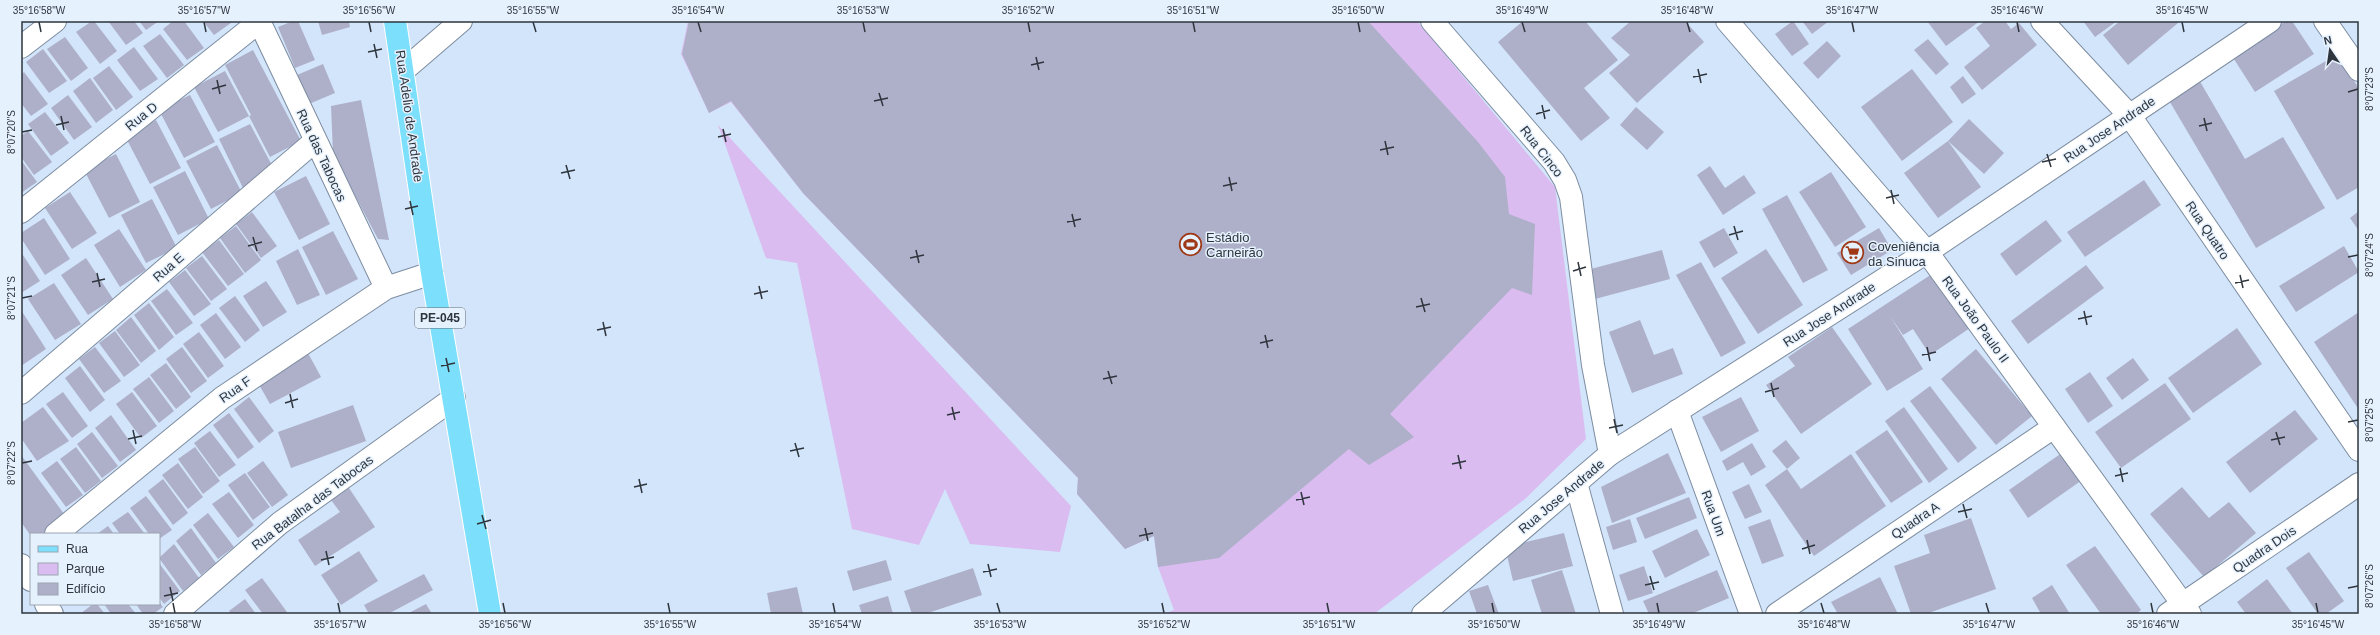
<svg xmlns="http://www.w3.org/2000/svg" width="2380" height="635" viewBox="0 0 2380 635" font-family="Helvetica,sans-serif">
	<rect width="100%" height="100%" fill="#d3e5fa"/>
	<!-- green -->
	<g fill="#dabcf0">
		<polygon points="688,21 1417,21 1555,187 1586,439 1525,499 1374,614 1164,614 1174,610 1158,567 1154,536 1125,549 1077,494 1078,478 803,193 731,102 709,113 681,54"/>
		<polygon points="718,125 1071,506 1060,552 970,544 945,489 919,545 852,529 797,263 766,258"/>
	</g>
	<!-- building -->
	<g fill="#aeb0c9">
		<polygon points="92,21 94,21 117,51 100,64 76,32"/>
		<polygon points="108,21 134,21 143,33 126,45"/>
		<polygon points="139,21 159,21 146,30"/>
		<polygon points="173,21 184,21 204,48 187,60 163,29"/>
		<polygon points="203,21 230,21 231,23 214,35"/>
		<polygon points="293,21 298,21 315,60 295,68 278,27"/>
		<polygon points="318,21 349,21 350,27 322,35"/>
		<polygon points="689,21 1368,21 1478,142 1505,177 1509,214 1535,224 1532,295 1512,288 1390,414 1414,437 1369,465 1349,449 1219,558 1158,567 1154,536 1125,549 1077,494 1078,478 803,193 731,101 709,113 682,54"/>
		<polygon points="1523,21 1585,21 1618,60 1584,88 1610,118 1581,141 1498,42"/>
		<polygon points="1631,21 1685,21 1704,42 1637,103 1609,73 1630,55 1611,38"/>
		<polygon points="1793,21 1809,44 1792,56 1775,34"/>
		<polygon points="1802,21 1829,21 1812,34"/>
		<polygon points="1927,21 1980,21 1946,46"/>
		<polygon points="1985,21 2005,21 2011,29 2019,23 2037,45 1982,90 1964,67 1990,46 1976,28"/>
		<polygon points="2083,21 2117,21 2095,37"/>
		<polygon points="2120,21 2177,21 2178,23 2128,65 2103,35"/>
		<polygon points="2286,21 2292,21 2314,54 2255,92 2232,56"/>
		<polygon points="160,34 184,65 167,78 143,46"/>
		<polygon points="65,37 88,68 71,81 47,49"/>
		<polygon points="1928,39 1949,64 1936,75 1914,50"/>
		<polygon points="1827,41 1841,56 1818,79 1803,63"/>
		<polygon points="134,47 158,79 140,91 117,60"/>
		<polygon points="43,49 67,81 49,93 26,62"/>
		<polygon points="253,50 301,141 270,157 249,116 251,115 225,65"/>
		<polygon points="2338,54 2359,89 2359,187 2337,200 2274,91"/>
		<polygon points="323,64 335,93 309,104 297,75"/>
		<polygon points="109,66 133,97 116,110 93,78"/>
		<polygon points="1912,69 1953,122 1902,161 1861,107"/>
		<polygon points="225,71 249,116 218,132 194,87"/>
		<polygon points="24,72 48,104 31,116 21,103 21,75"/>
		<polygon points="1963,76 1976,94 1962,104 1950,87"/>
		<polygon points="90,78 113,110 96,123 73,91"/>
		<polygon points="2198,78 2245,159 2283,137 2325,208 2256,248 2167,97"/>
		<polygon points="68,95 92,127 74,140 51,108"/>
		<polygon points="190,95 215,142 184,158 159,110"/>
		<polygon points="361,100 389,240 378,239 333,154 331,106"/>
		<polygon points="1636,107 1664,132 1647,150 1620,125"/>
		<polygon points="45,112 69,143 51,156 28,124"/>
		<polygon points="1969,119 2004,153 1984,174 1948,141"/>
		<polygon points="156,120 181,168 150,184 125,136"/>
		<polygon points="250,124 275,171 243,188 219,139"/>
		<polygon points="28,131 52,162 34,175 21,157 21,136"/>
		<polygon points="1948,141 1981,187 1938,218 1904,173"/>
		<polygon points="217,145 242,193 211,209 186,161"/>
		<polygon points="116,154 140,202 109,218 84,170"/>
		<polygon points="21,160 37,182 21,193"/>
		<polygon points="1710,166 1725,188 1744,175 1756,193 1723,215 1697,175"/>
		<polygon points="185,171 209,219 178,235 153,187"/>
		<polygon points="1831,172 1866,227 1835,247 1799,192"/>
		<polygon points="306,176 330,224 299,240 274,192"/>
		<polygon points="2144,180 2161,205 2085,257 2067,232"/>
		<polygon points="70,192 97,233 72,249 45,208"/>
		<polygon points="1787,195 1828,270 1803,283 1762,209"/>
		<polygon points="152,199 177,248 146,263 121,215"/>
		<polygon points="2359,211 2359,231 2350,218"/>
		<polygon points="252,212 277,246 261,258 236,224"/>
		<polygon points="44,218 70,259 45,275 21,238 21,233"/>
		<polygon points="2046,220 2062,241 2016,276 2000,254"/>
		<polygon points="236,226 261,260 245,273 220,238"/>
		<polygon points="1724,228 1738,253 1714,268 1699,242"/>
		<polygon points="1879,228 1892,250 1851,275 1837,253"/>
		<polygon points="119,229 146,270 120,287 94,245"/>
		<polygon points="333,231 358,279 326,295 302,247"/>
		<polygon points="219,240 244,274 228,286 202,252"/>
		<polygon points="2344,246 2359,272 2296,312 2279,286"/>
		<polygon points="298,249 320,295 297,305 276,261"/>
		<polygon points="1766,249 1803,305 1758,334 1721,278"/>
		<polygon points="1662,250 1670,279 1595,299 1587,270"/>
		<polygon points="21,252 40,281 21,293"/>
		<polygon points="202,256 227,289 211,301 186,268"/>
		<polygon points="86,258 113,299 88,315 61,275"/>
		<polygon points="1701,262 1746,343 1721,357 1676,275"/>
		<polygon points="2086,265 2104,288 2028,344 2011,321"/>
		<polygon points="185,270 211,304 194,316 169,282"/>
		<polygon points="1935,272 1973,326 1930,355 1913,329 1903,335 1890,316 1923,369 1887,391 1848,329"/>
		<polygon points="266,281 287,312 263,327 243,296"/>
		<polygon points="54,283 81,324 55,340 28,299"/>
		<polygon points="167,289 193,323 176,335 151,301"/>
		<polygon points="235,296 260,330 245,342 219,308"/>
		<polygon points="149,303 174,337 159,350 134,315"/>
		<polygon points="21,310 46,349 21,366"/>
		<polygon points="2359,312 2359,410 2314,342"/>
		<polygon points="216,313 241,347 225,359 200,325"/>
		<polygon points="131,317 156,351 141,363 116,330"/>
		<polygon points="1640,320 1654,355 1673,348 1683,374 1632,393 1609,332"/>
		<polygon points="1832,327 1872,384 1801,434 1766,385 1795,366 1788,357"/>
		<polygon points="2237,328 2262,364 2193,413 2168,378"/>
		<polygon points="115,331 140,365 124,377 99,343"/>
		<polygon points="199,332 224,366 208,378 183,344"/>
		<polygon points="95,347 121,381 104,393 79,359"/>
		<polygon points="182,347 207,381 191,393 166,359"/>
		<polygon points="1976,349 2032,416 1996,445 1941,379"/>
		<polygon points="308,353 321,377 270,404 257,381"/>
		<polygon points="2133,358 2149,380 2122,400 2106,378"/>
		<polygon points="166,363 191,397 176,409 150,375"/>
		<polygon points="80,366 105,400 90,412 65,378"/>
		<polygon points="2090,372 2113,406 2088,423 2065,389"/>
		<polygon points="149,377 174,411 159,423 133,389"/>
		<polygon points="2165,383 2191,419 2121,468 2095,432"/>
		<polygon points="1930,386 1977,448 1958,463 1910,401"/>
		<polygon points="63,392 88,426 72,438 46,404"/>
		<polygon points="132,392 157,426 141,438 116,404"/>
		<polygon points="249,397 274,431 259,443 234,409"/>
		<polygon points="1741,397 1759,431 1721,452 1702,417"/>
		<polygon points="353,405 366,441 291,468 278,432"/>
		<polygon points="43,407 69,441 37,461 21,438 21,423"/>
		<polygon points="1904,407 1948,469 1929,483 1885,421"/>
		<polygon points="2295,410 2318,439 2250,493 2226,462"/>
		<polygon points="229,413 254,447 238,459 213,425"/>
		<polygon points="111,415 136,450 120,462 95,428"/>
		<polygon points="1887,430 1923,482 1891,503 1855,452"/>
		<polygon points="210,431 236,465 219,477 194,443"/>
		<polygon points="92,432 118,466 102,478 77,444"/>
		<polygon points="1786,440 1800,458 1787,469 1772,451"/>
		<polygon points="1752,443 1766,467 1751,476 1743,462 1727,471 1722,461"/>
		<polygon points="76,447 101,481 85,493 60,459"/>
		<polygon points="195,447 220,481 203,494 178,459"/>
		<polygon points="2066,450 2085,478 2028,518 2009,490"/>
		<polygon points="1668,453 1686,493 1612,523 1601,487"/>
		<polygon points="1851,454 1886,506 1814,556 1765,485 1787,469 1801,489"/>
		<polygon points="21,455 67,518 46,534 31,534 31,536 21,522"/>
		<polygon points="57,461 83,495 66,507 41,473"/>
		<polygon points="263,461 288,495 272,507 247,473"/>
		<polygon points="178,463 203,497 188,509 162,475"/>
		<polygon points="245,473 270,507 253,520 228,485"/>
		<polygon points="163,479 188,513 173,525 148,491"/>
		<polygon points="1749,484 1762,512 1745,519 1732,492"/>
		<polygon points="2182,487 2209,518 2229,502 2256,533 2204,577 2150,514"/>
		<polygon points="349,488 375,527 315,566 298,540 340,512 331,500"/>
		<polygon points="229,492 254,525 238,538 212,504"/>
		<polygon points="146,496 172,530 159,539 159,534 149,534 130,508"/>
		<polygon points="1689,497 1697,518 1645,539 1636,518"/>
		<polygon points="128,512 145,534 120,534 112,523"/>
		<polygon points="208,513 234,547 218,559 193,525"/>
		<polygon points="1971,518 1996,589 1926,614 1911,614 1894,566 1930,553 1924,535"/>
		<polygon points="1630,519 1637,542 1613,550 1606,527"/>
		<polygon points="1770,519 1784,556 1762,564 1748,527"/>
		<polygon points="108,526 114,534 97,534"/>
		<polygon points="191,528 216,563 201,575 176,541"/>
		<polygon points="1697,529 1710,555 1665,578 1652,551"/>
		<polygon points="1564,533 1573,566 1513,581 1505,547"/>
		<polygon points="174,544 199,578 183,591 159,558"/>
		<polygon points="2095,546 2141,610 2136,614 2101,614 2066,565"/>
		<polygon points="359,551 378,581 341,605 321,575"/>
		<polygon points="2309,552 2344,601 2326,614 2318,614 2286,568"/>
		<polygon points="886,560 892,580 853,591 847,571"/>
		<polygon points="159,563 180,591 164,604 159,597"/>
		<polygon points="1644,566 1653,593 1628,601 1619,575"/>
		<polygon points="973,568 982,595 925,614 912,614 904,591"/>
		<polygon points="1562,570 1576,614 1542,614 1531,580"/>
		<polygon points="1717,570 1729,598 1691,614 1649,614 1643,601"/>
		<polygon points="424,574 433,590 388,614 369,614 364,605"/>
		<polygon points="1880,577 1898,614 1838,614 1831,602"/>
		<polygon points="262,578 287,612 284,614 263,614 245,590"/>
		<polygon points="2267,579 2293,614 2246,614 2237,602"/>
		<polygon points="1488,585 1499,614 1477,614 1469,591"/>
		<polygon points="2052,585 2070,614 2041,614 2032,598"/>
		<polygon points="797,587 803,614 771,614 767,593"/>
		<polygon points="888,596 893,614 862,614 859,605"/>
		<polygon points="245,599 256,614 231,614 229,611"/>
		<polygon points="159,602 163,607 153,614 143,614 136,604 159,604"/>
		<polygon points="93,604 97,604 105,614 80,614"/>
		<polygon points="104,604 128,604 136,614 111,614"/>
		<polygon points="426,604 432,614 407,614"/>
	</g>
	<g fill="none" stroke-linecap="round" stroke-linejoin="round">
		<defs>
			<g id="minor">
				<polyline points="259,21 386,288"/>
				<polyline points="1432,21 1554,162 1565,180 1571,197 1593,365 1610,454"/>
				<polyline points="1727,21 1927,252 2190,614"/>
				<polyline points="2042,21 2130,116 2359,450"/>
				<polyline points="2325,21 2359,70"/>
				<polyline points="21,47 55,21"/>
				<polyline points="404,70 461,21"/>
				<polyline points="21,212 260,21"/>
				<polyline points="21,393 315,141"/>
				<polyline points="1677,411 1751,614"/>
				<polyline points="1576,483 1612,614"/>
				<polyline points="56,534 222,398 386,288 432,273"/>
				<polyline points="21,565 31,580"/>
				<polyline points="46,604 52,614"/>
				<polyline points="175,614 280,523 454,398"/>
				<polyline points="1423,614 1610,454 1927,252 2270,21"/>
				<polyline points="1777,614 2054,427"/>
				<polyline points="2168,614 2359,484"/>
			</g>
			<polyline id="primary" points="395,21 432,273 490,614"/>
		</defs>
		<!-- minor casing -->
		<use href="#minor" stroke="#7d8da1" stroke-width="24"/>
		<!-- primary casing -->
		<use href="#primary" stroke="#fff" stroke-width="24"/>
		<!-- minor -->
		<use href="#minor" stroke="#fff" stroke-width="22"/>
		<!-- primary -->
		<use href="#primary" stroke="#7cdffb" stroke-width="22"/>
	</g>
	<!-- ticks -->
	<path fill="none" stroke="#2e353d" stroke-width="1.5" d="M39 22 41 32M204 22 206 32M369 22 371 32M533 22 536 32M698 22 701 32M863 22 865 32M1028 22 1030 32M1193 22 1195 32M1358 22 1360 32M1522 22 1525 32M1687 22 1690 32M1852 22 1854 32M2017 22 2019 32M2182 22 2184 32M374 44 377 58M368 52 382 49M1036 57 1039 70M1031 65 1044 62M1698 69 1701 83M1693 77 1707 74M217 80 220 94M212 89 226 85M2348 92 2358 89M879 93 883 106M874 101 888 98M1542 105 1545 119M1536 114 1550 110M61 116 64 130M2204 118 2207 131M56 125 69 122M2199 126 2212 123M723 129 726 142M22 132 32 130M718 137 731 134M1385 141 1388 155M1380 150 1394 147M2047 154 2051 167M2042 162 2056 159M566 165 570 179M561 173 575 170M1229 177 1232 191M1223 186 1237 183M1891 190 1894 204M1886 198 1899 195M410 201 413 215M405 209 418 206M1072 214 1075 227M1067 222 1081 219M1734 226 1738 240M1729 235 1743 231M253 237 257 251M248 246 262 242M916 250 919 263M2348 257 2358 255M910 258 924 255M1578 262 1581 276M1573 271 1586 267M97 273 100 287M2240 275 2243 288M92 282 105 279M2235 283 2249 280M759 286 762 299M754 294 768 291M22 298 32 296M1421 298 1425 312M1416 307 1430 304M2084 311 2087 325M2078 319 2092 316M603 322 606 336M597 330 611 327M1265 335 1268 348M1260 343 1273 340M1927 347 1930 361M1922 355 1936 352M446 358 449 372M441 366 455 363M1108 371 1112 384M1103 379 1117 376M1771 383 1774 397M1765 392 1779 388M290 394 293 408M285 403 298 399M952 407 955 420M947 415 960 412M1614 419 1617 433M2348 422 2358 420M1609 428 1623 425M133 430 136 444M2276 432 2280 445M128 439 142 436M2271 440 2285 437M795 443 799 457M790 451 804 448M1458 455 1461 469M22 463 32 461M1452 464 1466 461M2120 468 2123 482M2115 476 2128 473M639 479 642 493M634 487 647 484M1301 492 1304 505M1296 500 1310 497M1963 504 1967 518M1958 512 1972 509M482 515 486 529M477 524 491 520M1145 528 1148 541M1139 536 1153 533M1807 540 1810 554M1802 549 1815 545M326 551 329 565M321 560 334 557M988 564 991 577M983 572 997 569M1650 576 1654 590M1645 585 1659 582M170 587 173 601M2348 588 2358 586M164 596 178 593M173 603 175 613M338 603 340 613M503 603 505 613M668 603 670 613M833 603 835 613M997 603 1000 613M1162 603 1164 613M1327 603 1329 613M1492 603 1494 613M1657 603 1659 613M1821 603 1824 613M1986 603 1989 613M2151 603 2153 613M2316 603 2318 613"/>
	<!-- icons -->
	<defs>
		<symbol id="stadium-ring" viewBox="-11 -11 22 22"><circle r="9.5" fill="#e6f1fe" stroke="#9f3815" stroke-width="1.5"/><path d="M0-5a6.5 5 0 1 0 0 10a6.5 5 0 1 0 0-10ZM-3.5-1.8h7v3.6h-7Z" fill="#9f3815"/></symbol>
		<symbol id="supermarket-ring" viewBox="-11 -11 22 22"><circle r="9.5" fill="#e6f1fe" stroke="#9f3815" stroke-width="1.5"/><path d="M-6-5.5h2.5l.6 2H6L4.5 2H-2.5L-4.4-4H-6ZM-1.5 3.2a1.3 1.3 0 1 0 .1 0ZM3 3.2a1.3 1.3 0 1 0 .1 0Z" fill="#9f3815"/></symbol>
	</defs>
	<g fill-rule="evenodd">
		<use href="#stadium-ring" x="1178" y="232" width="25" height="25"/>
		<use href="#supermarket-ring" x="1840" y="240" width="25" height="25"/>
	</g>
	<g text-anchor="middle" stroke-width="3" stroke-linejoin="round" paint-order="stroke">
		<!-- shield labels -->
		<rect fill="#e6f1fe" stroke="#656d77" stroke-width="1" x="415" y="308" width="50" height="20" rx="3"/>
		<g font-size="12" font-weight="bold" fill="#2e353d">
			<text x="440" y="322">PE-045</text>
		</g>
		<!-- street labels -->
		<g font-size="13" fill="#2e353d" stroke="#e6f1fe">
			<text transform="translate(141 116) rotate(-39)" y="5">Rua D</text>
			<text transform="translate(410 116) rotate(82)" y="5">Rua Adelio de Andrade</text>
			<text transform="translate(2109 129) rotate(-34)" y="5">Rua Jose Andrade</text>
			<text transform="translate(1542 151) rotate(52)" y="5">Rua Cinco</text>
			<text transform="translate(322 155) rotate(65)" y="5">Rua das Tabocas</text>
			<text transform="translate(2208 230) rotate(56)" y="5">Rua Quatro</text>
			<text transform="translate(168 267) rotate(-41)" y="5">Rua E</text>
			<text transform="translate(1829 314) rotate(-33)" y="5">Rua Jose Andrade</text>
			<text transform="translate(1976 319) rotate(54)" y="5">Rua João Paulo II</text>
			<text transform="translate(235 389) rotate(-35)" y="5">Rua F</text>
			<text transform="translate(1561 496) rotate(-40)" y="5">Rua Jose Andrade</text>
			<text transform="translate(312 502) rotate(-37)" y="5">Rua Batalha das Tabocas</text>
			<text transform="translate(1714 513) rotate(70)" y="5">Rua Um</text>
			<text transform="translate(1915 520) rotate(-34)" y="5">Quadra A</text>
			<text transform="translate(2264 549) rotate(-34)" y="5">Quadra Dois</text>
		</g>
		<!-- poi labels -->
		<g font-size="13" fill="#2e353d" stroke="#e6f1fe" text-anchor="start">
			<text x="1206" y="242">Estádio<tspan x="1206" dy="15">Carneirão</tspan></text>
			<text x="1868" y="251">Coveniência<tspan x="1868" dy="15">da Sinuca</tspan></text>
		</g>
	</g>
	<!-- border -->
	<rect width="2380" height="635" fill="none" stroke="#e6f1fe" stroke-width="44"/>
	<!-- legend -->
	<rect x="30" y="533" width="130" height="72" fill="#e6f1fe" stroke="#9ca6b1"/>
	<rect x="38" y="546" width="20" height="6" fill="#7cdffb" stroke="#9ca6b1"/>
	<text x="66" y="553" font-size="12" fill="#2e353d">Rua</text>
	<rect x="38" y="563" width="20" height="12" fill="#dabcf0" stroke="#9ca6b1"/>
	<text x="66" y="573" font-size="12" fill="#2e353d">Parque</text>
	<rect x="38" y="583" width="20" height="12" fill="#aeb0c9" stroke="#9ca6b1"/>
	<text x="66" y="593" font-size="12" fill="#2e353d">Edifício</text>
	<!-- north arrow -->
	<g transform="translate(2330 50) rotate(347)" stroke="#e6f1fe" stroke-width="3" paint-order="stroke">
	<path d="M0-3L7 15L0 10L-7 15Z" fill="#2e353d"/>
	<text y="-6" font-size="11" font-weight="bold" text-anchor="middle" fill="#2e353d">N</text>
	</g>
	<rect x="22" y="22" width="2336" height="591" fill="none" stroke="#2e353d" stroke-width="1.5"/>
	<g font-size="10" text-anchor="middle" fill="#2e353d">
		<text x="39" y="14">35°16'58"W</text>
		<text x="204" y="14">35°16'57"W</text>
		<text x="369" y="14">35°16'56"W</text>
		<text x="533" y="14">35°16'55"W</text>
		<text x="698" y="14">35°16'54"W</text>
		<text x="863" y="14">35°16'53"W</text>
		<text x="1028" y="14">35°16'52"W</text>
		<text x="1193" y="14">35°16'51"W</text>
		<text x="1358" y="14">35°16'50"W</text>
		<text x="1522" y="14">35°16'49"W</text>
		<text x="1687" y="14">35°16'48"W</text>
		<text x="1852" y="14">35°16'47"W</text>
		<text x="2017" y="14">35°16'46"W</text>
		<text x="2182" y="14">35°16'45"W</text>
		<text transform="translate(2369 89) rotate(-90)" y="4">8°07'23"S</text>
		<text transform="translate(11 132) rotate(-90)" y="4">8°07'20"S</text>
		<text transform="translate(2369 255) rotate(-90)" y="4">8°07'24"S</text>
		<text transform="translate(11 298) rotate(-90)" y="4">8°07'21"S</text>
		<text transform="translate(2369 420) rotate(-90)" y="4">8°07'25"S</text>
		<text transform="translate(11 463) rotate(-90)" y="4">8°07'22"S</text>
		<text transform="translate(2369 586) rotate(-90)" y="4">8°07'26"S</text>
		<text x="175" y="628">35°16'58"W</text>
		<text x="340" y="628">35°16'57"W</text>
		<text x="505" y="628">35°16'56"W</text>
		<text x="670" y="628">35°16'55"W</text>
		<text x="835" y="628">35°16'54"W</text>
		<text x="1000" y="628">35°16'53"W</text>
		<text x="1164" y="628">35°16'52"W</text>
		<text x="1329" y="628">35°16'51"W</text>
		<text x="1494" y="628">35°16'50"W</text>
		<text x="1659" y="628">35°16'49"W</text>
		<text x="1824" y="628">35°16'48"W</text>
		<text x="1989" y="628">35°16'47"W</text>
		<text x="2153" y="628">35°16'46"W</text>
		<text x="2318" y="628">35°16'45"W</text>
	</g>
</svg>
